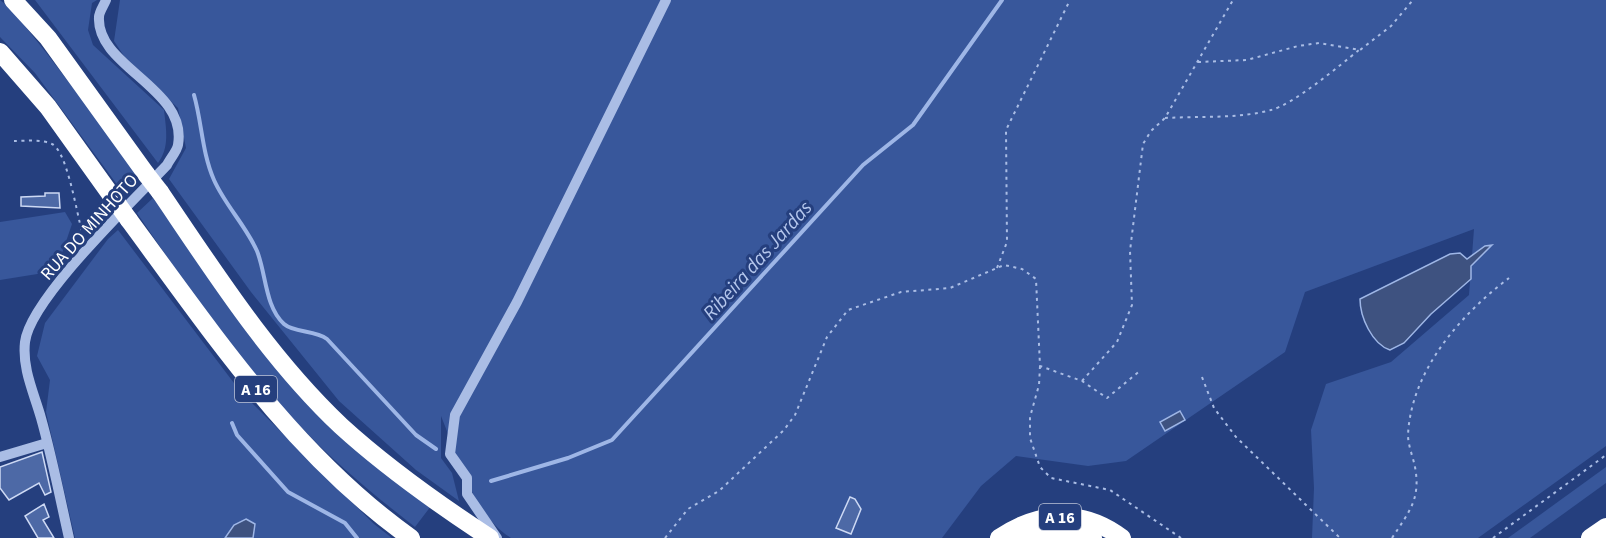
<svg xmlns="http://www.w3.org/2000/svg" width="1606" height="538" viewBox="0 0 1606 538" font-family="'Source Sans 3',sans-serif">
	<rect width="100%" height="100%" fill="#253f7e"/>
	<!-- green -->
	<g fill="#38579b">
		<polygon points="0,0 12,10 48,55 141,177 124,194 35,73 0,37"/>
		<path d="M35 0H97L92 3 88 30 93 45 164 110C166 129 170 147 158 163Z"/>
		<path d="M120 0H1606V446L1478 538H1312L1314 488 1311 430 1326 384 1391 362 1469 295 1474 229 1305 292 1285 352 1126 461 1088 466 1016 456 981 486 942 538H511C472 514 458 457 441 416V458L452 473 459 501 416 470 339 401 251 292 169 179 186 148 178 108 124 56 114 41Z"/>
		<path d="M153 198 260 345 431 506 415 527C374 495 334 462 298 424 237 360 187 286 137 213Z"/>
		<polygon points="65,212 72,224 56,271 0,280 0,222"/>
		<polygon points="118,230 240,391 374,524 392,538 75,538 46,412 50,380 37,356 45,323 108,239"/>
		<polygon points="1606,467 1606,483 1530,538 1508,538"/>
	</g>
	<!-- water -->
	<g fill="#3e5280" stroke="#9eb6e6" stroke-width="1.5">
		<path d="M1492 245 1471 266V279L1431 314 1404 343 1390 350C1372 344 1360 317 1360 299L1450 254 1460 253 1467 259 1485 246Z"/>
		<polygon points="1180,411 1185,420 1165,431 1160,422"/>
		<polygon points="246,519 255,524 253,538 225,538 234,525"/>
	</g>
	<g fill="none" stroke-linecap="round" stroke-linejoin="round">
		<!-- stream -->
		<g stroke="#9eb6e6" stroke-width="4">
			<path d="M194 95C202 123 202 153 214 180 225 205 246 226 257 251 266 273 265 307 284 324 294 333 315 330 327 339L416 435 436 449"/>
			<polyline points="232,423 237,435 288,492 345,523 357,538"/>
			<polyline points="491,481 568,458 612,440 863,165 913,125 1002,0"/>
		</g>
	</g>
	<!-- building -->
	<g fill="#4d69a6" stroke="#cdd9f4" stroke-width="1.5">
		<polygon points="45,193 59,193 60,208 21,206 21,197 45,196"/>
		<polygon points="42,452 51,492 45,495 39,483 9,500 0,488 0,467"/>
		<polygon points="850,497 855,499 861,509 851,534 836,528"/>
		<polygon points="44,504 49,517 43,520 54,538 38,538 25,516"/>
	</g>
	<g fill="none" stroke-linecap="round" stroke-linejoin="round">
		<!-- path -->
		<g stroke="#aabde5" stroke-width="2" stroke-dasharray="3 4.5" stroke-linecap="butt">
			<polyline points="1198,62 1247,60 1298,46 1319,43 1360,50 1391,26 1413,0"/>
			<path d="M1165 118C1199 116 1238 119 1271 110 1294 104 1339 66 1359 50"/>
			<path d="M14 141C25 141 42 139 52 144 67 151 77 214 82 232L81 238"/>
			<polyline points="997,268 1007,242 1006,130 1070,0"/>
			<polyline points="1040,366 1039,385 1030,417 1030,438 1040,467 1051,478 1110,490 1181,538"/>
			<polyline points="1202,377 1214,408 1236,437 1340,538"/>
			<polyline points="1082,381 1117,342 1132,305 1130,251 1143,144 1151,131 1165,118 1233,0"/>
			<polyline points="665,538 688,509 719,491 784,430 795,415 827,337 848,310 901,292 950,288 1004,265 1022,269 1036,279 1040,366 1082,381 1107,398 1141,370"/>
			<path d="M1392 538C1409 512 1421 499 1415 467 1413 457 1408 445 1408 435 1411 371 1460 315 1509 278"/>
			<polyline points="1493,538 1606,455"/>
		</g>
		<!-- minor -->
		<g stroke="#aabde5" stroke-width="10">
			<polyline points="0,457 47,443"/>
			<path d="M69 538C60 498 52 457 41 418 34 393 22 369 25 342 30 299 134 200 167 165 170 159 177 151 178 145 188 88 96 67 99 17 99 12 104 5 106 0"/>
			<polyline points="497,538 467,494 467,478 450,454 455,415 517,302 666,0"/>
		</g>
		<!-- highway -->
		<g stroke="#fff" stroke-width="18">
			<polyline points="13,0 48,38 146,174"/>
			<polyline points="0,52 48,107 116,202"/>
			<path d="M160 192C215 273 269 358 341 426 387 468 438 504 490 538"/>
			<path d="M129 220C213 334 294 455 411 538"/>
			<path d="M999 538C1039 511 1082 508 1122 538"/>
			<path d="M1023 538C1046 528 1070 527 1093 538"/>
			<polyline points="1590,538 1606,527"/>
		</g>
		<!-- highway-bridge -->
		<g stroke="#fff" stroke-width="18">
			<polyline points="146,174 160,192"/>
			<polyline points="116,202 129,220"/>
		</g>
	</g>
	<g text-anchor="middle" stroke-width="6" stroke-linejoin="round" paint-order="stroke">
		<!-- shield labels -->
		<g fill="#253f7e" stroke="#bec5d8" stroke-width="1.5">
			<rect x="235" y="376" width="42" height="26" rx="4.5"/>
			<rect x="1039" y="504" width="42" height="26" rx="4.5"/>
		</g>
		<g font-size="16" font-weight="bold" fill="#fff">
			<text x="256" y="395">A 16</text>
			<text x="1060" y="523">A 16</text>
		</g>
		<!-- street labels -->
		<g font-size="18" fill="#fff" stroke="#253f7e">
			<text transform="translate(89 227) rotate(-48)" y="6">RUA DO MINHOTO</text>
		</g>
		<!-- water labels -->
		<g font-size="20" font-style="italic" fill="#b5c7ed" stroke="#253f7e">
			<text transform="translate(757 260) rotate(-48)" y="7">Ribeira das Jardas</text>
		</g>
	</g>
</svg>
